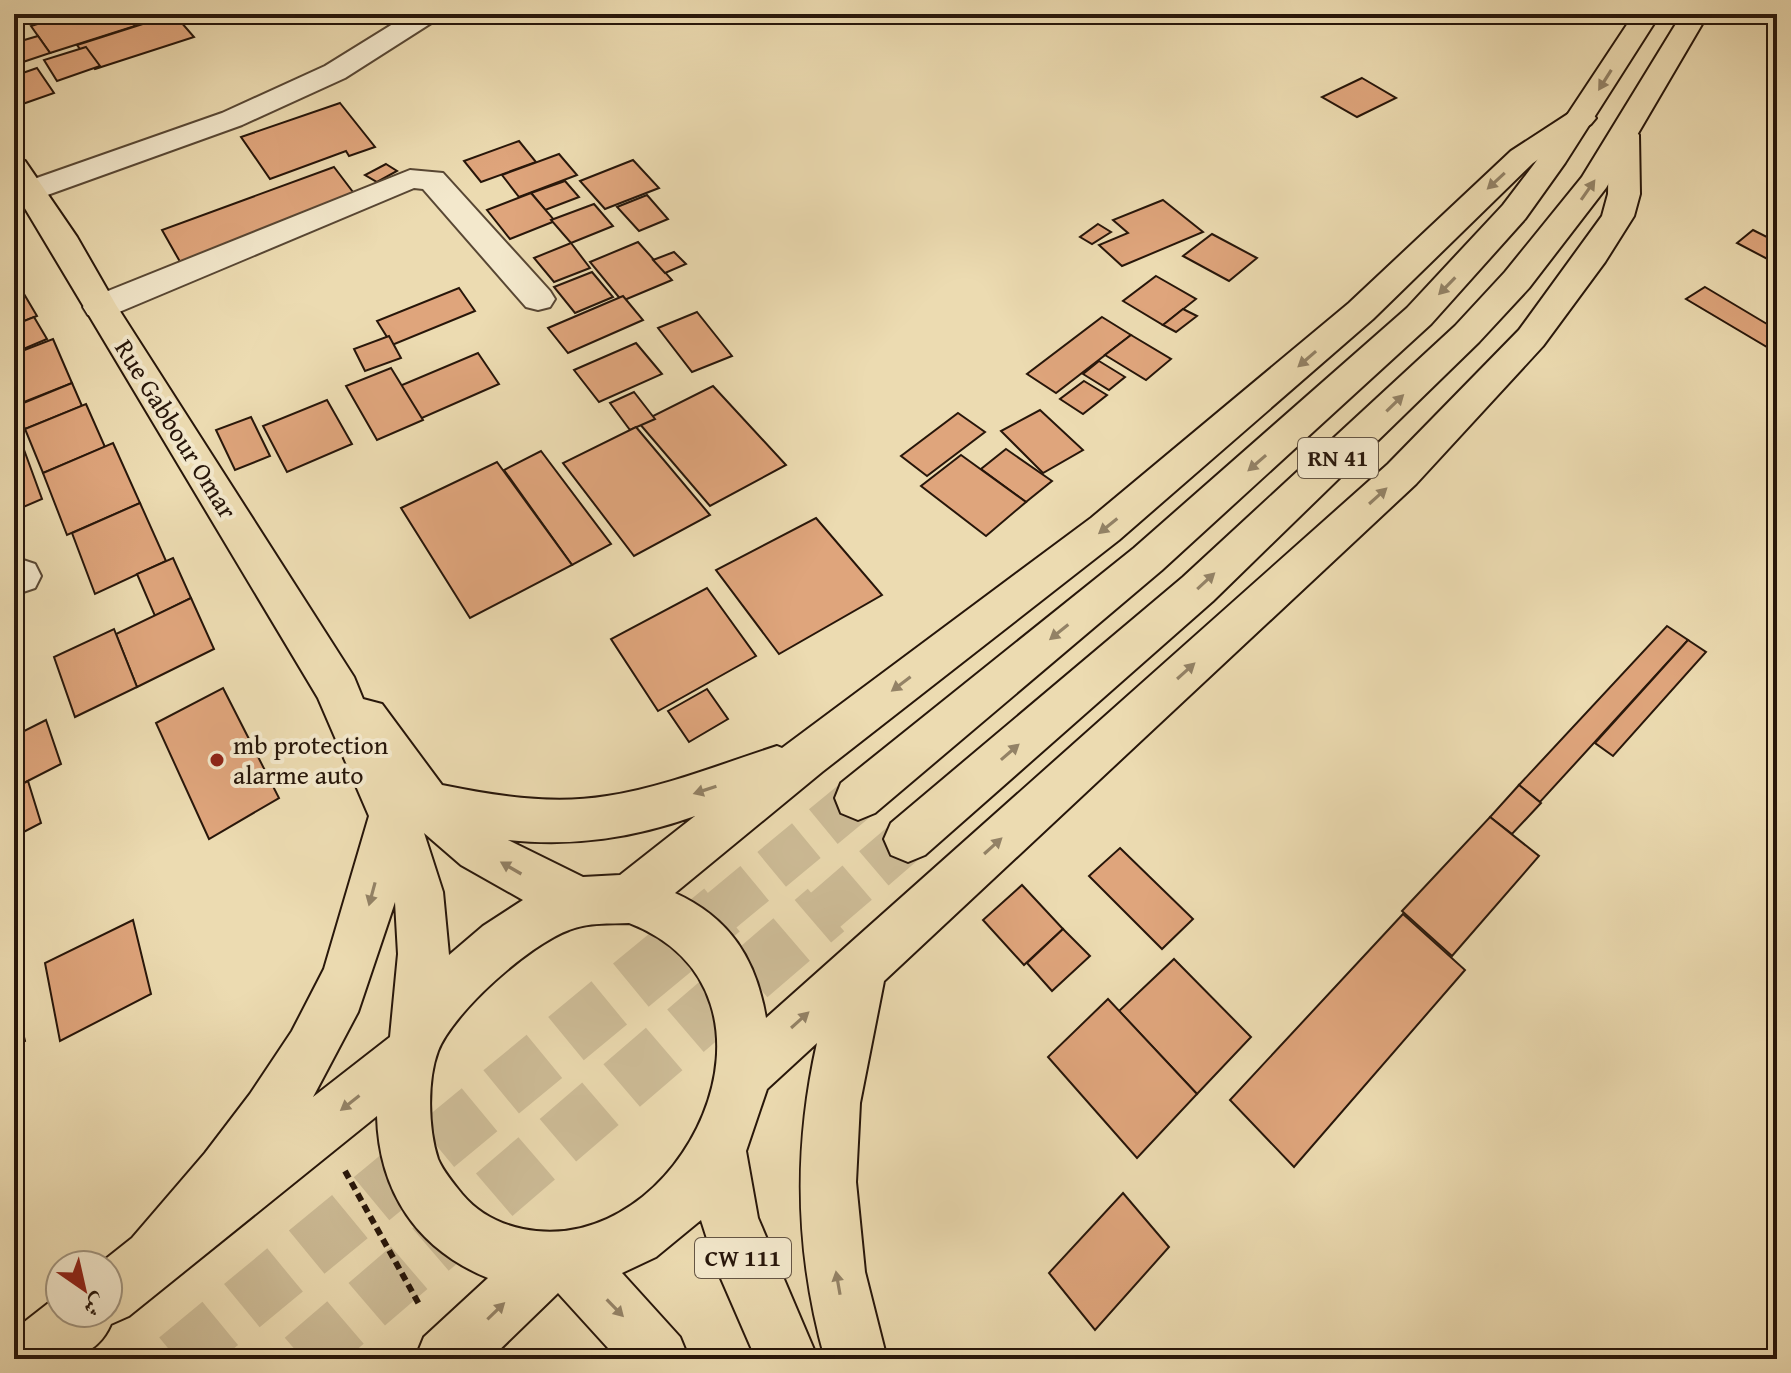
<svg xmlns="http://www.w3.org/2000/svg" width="1791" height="1373" viewBox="0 0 1791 1373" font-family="'Gentium Book Plus',Amiri,serif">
	<rect width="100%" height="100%" fill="#ecdbb1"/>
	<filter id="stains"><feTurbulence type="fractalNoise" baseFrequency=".0025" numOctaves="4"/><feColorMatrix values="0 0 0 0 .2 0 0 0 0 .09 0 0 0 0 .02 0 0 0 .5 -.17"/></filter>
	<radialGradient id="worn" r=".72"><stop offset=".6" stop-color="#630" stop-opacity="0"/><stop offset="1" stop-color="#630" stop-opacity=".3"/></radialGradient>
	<!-- building -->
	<g fill="#dfa57c" stroke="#27160a" stroke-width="2">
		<polygon points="14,14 47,14 14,24"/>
		<polygon points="70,14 126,14 135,26 50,53 31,26"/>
		<polygon points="174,14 194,37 95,69 77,45"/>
		<polygon points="38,36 50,53 20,63 14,54 14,43"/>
		<polygon points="86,47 100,66 57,81 44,60"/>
		<polygon points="37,68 54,93 14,107 14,76"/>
		<polygon points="1362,78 1396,98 1357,117 1322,97"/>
		<polygon points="340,103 375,147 349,156 346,151 270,179 241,137"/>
		<polygon points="519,141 536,162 481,182 464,161"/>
		<polygon points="559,154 577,175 519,197 502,175"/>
		<polygon points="633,160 659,188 605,209 580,181"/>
		<polygon points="386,164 397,171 377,182 365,175"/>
		<polygon points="334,167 359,200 183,267 162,230"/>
		<polygon points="565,181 579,197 545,210 531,193"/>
		<polygon points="531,193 555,221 510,239 487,210"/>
		<polygon points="647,195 668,219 639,231 617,207"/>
		<polygon points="1163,200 1203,232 1122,266 1099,245 1128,233 1113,220"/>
		<polygon points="594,204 613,226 571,243 551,220"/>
		<polygon points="1098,224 1111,232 1092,244 1080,237"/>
		<polygon points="1753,230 1777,242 1777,264 1737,243"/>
		<polygon points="1212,234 1257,258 1229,281 1183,256"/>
		<polygon points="638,242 672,280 622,301 590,262"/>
		<polygon points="571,243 590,268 554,282 534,258"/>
		<polygon points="674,252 686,264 665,273 653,260"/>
		<polygon points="592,272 613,297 575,313 554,287"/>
		<polygon points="1156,276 1196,299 1163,325 1123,301"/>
		<polygon points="14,277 37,316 14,325"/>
		<polygon points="1705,287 1777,330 1777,353 1686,299"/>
		<polygon points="459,288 475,311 392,345 377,321"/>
		<polygon points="623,296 643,320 568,353 548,328"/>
		<polygon points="1183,309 1197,316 1176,332 1163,325"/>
		<polygon points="697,312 732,356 692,372 658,328"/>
		<polygon points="34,317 47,339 14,353 14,325"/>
		<polygon points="1102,317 1131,335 1056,393 1027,374"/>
		<polygon points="1131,335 1171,359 1146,380 1105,355"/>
		<polygon points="389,336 401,358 365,371 354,349"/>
		<polygon points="53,339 72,383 14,406 14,354"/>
		<polygon points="636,343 662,374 599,402 574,370"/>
		<polygon points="478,353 499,384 415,421 395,388"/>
		<polygon points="1099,361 1125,377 1109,390 1083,374"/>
		<polygon points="391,368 423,420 377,440 346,386"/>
		<polygon points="1084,381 1107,395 1083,414 1060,399"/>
		<polygon points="72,383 82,406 25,429 16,406"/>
		<polygon points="713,386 786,465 710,506 639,423"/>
		<polygon points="634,392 655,419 630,430 610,403"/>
		<polygon points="327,400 352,444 287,472 263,426"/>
		<polygon points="86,404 105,447 43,473 25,429"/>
		<polygon points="1040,410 1083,450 1043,473 1001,431"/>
		<polygon points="958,413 985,432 927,476 901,456"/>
		<polygon points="251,417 270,456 235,470 216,430"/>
		<polygon points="636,427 710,515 634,556 563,463"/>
		<polygon points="113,443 140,503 67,535 43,473"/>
		<polygon points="23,447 42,499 14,511 14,451"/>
		<polygon points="1006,449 1052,481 1026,502 981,469"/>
		<polygon points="541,451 611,544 572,565 504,470"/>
		<polygon points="961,455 1026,502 986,536 921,486"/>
		<polygon points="497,462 572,565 470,618 401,508"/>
		<polygon points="140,503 166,561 95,594 72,533"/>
		<polygon points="816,518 882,595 779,654 716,570"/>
		<polygon points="173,558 191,598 155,616 137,574"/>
		<polygon points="707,588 756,656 658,711 611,639"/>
		<polygon points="191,598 214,649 137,687 116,634"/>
		<polygon points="1667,626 1688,640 1540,802 1519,785"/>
		<polygon points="114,629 137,687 75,717 54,657"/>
		<polygon points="1688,640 1706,652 1613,756 1595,743"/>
		<polygon points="223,688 279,798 209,839 156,723"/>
		<polygon points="707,689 728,719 689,742 668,711"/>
		<polygon points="46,720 61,764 14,788 14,736"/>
		<polygon points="28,781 41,823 14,837 14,788"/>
		<polygon points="1519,785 1541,803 1512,834 1490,817"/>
		<polygon points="1490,817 1539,856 1452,956 1402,911"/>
		<polygon points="1120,848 1193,919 1162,949 1089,876"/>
		<polygon points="1022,885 1063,929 1024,965 983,920"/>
		<polygon points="1403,914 1465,970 1294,1167 1230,1100"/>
		<polygon points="133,920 151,994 60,1041 45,963"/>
		<polygon points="1063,929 1090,956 1052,991 1027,963"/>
		<polygon points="1174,959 1251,1037 1197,1094 1119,1011"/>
		<polygon points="14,997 25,1041 14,1047"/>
		<polygon points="1108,999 1197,1094 1137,1158 1048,1057"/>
		<polygon points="1123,1193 1169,1247 1095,1330 1049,1273"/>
	</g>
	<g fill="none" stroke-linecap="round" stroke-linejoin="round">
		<!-- highway-tunnel-far1 -->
		<g stroke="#cebd98" stroke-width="45" stroke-dasharray="45 22" stroke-linecap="butt">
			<polyline points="720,912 858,798"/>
			<polyline points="823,912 908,839"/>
		</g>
		<!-- highway-tunnel -->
		<g stroke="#cebd98" stroke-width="56" stroke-dasharray="56 28" stroke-linecap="butt">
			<polyline points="177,1359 722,910"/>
			<polyline points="303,1359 826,910"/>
		</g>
		<defs>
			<g id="minor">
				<polygon points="409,14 440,14 436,20 345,78 242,125 14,207 14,186 222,113 325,66"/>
				<polygon points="410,170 443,173 550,291 555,299 550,307 538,310 526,307 423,189 414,188 112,315 100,318 88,315 83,307 88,299"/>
				<polygon points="20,559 35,564 41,576 35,588 14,595 14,561"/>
			</g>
			<path id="major" d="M1581 109 1591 112 1596 118 1591 124 1533 163 1373 319 1119 540 822 772 675 893C730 918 756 959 766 1018L1388 464 1519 330 1602 216 1608 194 1609 135 1614 129 1624 126 1634 129 1639 135 1640 194 1634 216 1605 262 1543 346 1416 484 884 981 860 1103 856 1182 865 1272 887 1359H825C795 1253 793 1150 817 1043L767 1089 746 1151 758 1218 818 1359H756L716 1267 701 1220 656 1257 622 1273 680 1337 689 1359H618L558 1293 490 1359H415L424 1337 488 1278C417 1249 379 1192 377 1116L129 1316 111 1324C93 1366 52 1359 14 1359V1330L60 1294V1313H108V1265H98L132 1238 205 1153 250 1094 292 1031 324 969 369 816 318 698 14 190V158L25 161 77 237 116 305 354 677 363 699 382 704 442 785C496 796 552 805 607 796 665 787 721 764 777 746L782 748 1091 518 1349 303 1511 151 1571 112ZM695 816 620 875 583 877 508 840C574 847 633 838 695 816ZM424 833 461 865 523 900 483 926 449 955 443 892ZM395 902 398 954 390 1037 313 1097 358 1012ZM629 923C810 993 681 1262 523 1229 499 1224 478 1213 462 1194 454 1184 443 1171 438 1159 428 1129 427 1080 438 1051 453 1012 530 944 569 930 589 922 609 924 629 923Z"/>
			<g id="highway">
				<polygon points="1634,14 1660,14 1565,163 1525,219 1431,324 1162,570 875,813 858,820 841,813 835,798 841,783 1134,548 1407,308 1503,205 1538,159"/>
				<polygon points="1682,14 1708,14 1606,188 1529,288 1479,342 1213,601 925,855 908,862 891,855 884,839 891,823 1183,577 1455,326 1505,272 1582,177"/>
			</g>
		</defs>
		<!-- minor casing -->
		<use href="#minor" stroke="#584734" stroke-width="4"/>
		<!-- major casing -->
		<use href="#major" stroke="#27160a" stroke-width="4"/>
		<!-- highway casing -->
		<use href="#highway" stroke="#27160a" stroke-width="4"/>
		<!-- path -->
		<polyline stroke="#27160a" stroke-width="6" stroke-dasharray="8 5" stroke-linecap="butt" points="345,1171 420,1306"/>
		<!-- minor -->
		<use href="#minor" fill="#f3e8cc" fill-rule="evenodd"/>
		<!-- major -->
		<use href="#major" fill="#ecdbb1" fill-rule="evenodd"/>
		<!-- highway -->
		<use href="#highway" fill="#ecdbb1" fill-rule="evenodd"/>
	</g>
	<!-- one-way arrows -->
	<defs><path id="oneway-solid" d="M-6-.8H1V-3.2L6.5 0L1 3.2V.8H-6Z" transform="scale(2)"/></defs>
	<g fill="#938266">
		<use href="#oneway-solid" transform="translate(1605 80) rotate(122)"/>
		<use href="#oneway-solid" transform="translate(1496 181) rotate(137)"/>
		<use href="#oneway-solid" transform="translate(1588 190) rotate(-55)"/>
		<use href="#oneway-solid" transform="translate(1447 286) rotate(134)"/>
		<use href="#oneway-solid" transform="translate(1307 359) rotate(139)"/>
		<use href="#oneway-solid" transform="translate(1395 403) rotate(-44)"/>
		<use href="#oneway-solid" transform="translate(1257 463) rotate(139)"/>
		<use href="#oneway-solid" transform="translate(1378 496) rotate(-42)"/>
		<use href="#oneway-solid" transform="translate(1108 526) rotate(141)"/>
		<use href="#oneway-solid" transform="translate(1206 581) rotate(-43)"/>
		<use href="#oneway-solid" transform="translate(1059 632) rotate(141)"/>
		<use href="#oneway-solid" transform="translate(1186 671) rotate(-42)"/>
		<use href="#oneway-solid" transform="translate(901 684) rotate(143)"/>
		<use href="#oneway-solid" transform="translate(1010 752) rotate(-41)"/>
		<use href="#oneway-solid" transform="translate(705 790) rotate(162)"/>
		<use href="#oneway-solid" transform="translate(993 846) rotate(-42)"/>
		<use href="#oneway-solid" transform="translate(511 868) rotate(-150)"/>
		<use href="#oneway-solid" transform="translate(372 894) rotate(105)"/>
		<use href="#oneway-solid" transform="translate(800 1020) rotate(-42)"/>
		<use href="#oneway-solid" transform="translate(350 1103) rotate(142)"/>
		<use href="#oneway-solid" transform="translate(838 1283) rotate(-100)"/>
		<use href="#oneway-solid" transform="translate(615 1308) rotate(46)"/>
		<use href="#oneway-solid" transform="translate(496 1311) rotate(-44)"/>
	</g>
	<!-- markers -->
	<circle fill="#8f2418" stroke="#f3e8cc" stroke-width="3" cx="217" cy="760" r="8"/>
	<g text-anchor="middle" stroke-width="8" stroke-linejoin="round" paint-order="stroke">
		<!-- shield labels -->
		<g fill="#f3e8cc" stroke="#645544" stroke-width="2">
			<rect x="1298" y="438" width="80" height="40" rx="6"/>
			<rect x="695" y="1238" width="96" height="40" rx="6"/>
		</g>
		<g font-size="24" font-weight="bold" fill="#27160a">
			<text x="1338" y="466">RN 41</text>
			<text x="743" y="1266">CW 111</text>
		</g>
		<!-- street labels -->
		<g font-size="26" fill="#27160a" stroke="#f3e8cc">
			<text transform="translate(176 429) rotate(58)" y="9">Rue Gabbour Omar</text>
		</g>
		<!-- poi labels -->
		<g font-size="26" fill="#27160a" stroke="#f3e8cc" text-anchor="start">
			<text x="233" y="754">mb protection<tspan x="233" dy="30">alarme auto</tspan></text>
		</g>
	</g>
	<!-- margin -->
	<rect width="1791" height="1373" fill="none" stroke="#ecdbb1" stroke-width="48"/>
	<rect x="16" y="16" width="1759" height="1341" fill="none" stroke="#27160a" stroke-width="4"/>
	<rect x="24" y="24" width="1743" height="1325" fill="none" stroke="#27160a" stroke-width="2"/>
	<!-- north arrow -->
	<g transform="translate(84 1289) rotate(146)"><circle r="38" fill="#f3e8cc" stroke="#a1947e" stroke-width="2"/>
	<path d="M0-6L14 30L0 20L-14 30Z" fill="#8f2418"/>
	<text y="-12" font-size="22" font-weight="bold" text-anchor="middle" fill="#27160a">ش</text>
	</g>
	<rect width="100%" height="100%" filter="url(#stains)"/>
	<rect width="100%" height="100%" fill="url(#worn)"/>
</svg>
